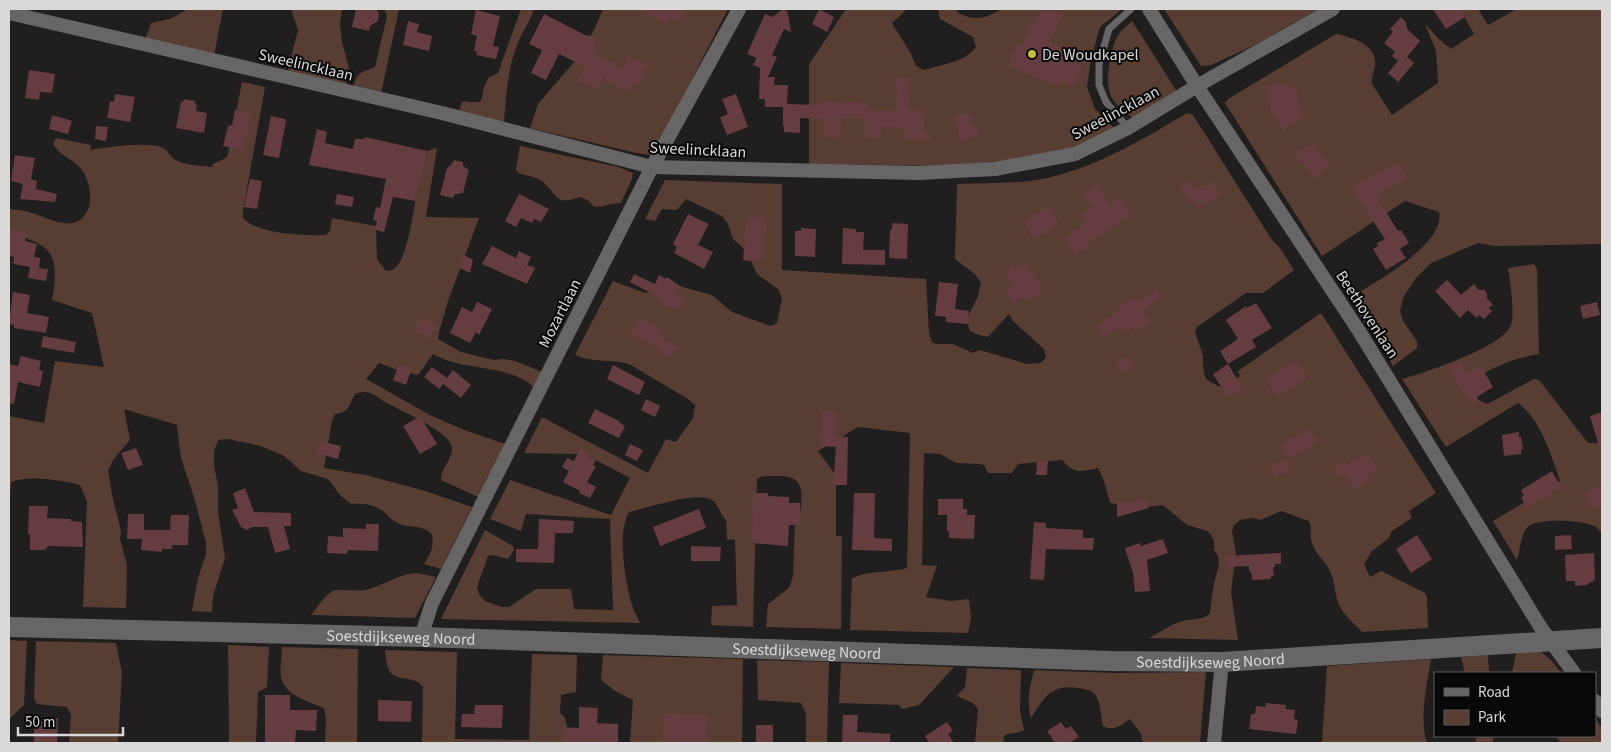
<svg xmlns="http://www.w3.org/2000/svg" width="1611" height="752" viewBox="0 0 1611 752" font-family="'Source Sans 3',sans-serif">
	<rect width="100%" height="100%" fill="#201e1f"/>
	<!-- green -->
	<g fill="#583d33">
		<polygon points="188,9 223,9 214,56 145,40 151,23 170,19"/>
		<polygon points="291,9 342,9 340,24 342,42 349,68 346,86 287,73 298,30"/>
		<path d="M384 9H399L381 94 353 88C358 70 360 74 375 67L387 16Z"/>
		<path d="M521 9H534C530 23 520 34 516 48 507 72 506 97 504 122L459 112 462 102 465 101 469 102H480L482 98 484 87 489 77 498 73Z"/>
		<polygon points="603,9 728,9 654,153 651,155 636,153 530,128 538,104 580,55 594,30"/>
		<path d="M846 9H907L892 23 911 54 916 66 924 70C942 64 964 63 976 47L973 37 940 19 938 9H957L958 13C976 22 986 18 1002 9H1122L1100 27 1091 60 1087 87 1095 109 1115 129 1079 147 1008 160 960 166 809 164V64Z"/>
		<polygon points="1164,9 1318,9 1255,45 1211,65 1201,66"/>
		<path d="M1460 9H1478L1488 25 1517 9H1601L1602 244 1495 246 1478 243 1431 263 1416 278 1404 296 1400 311 1403 321 1417 341V348L1393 366 1349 298C1373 284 1446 244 1439 212L1405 201 1322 256 1225 103 1228 99 1336 34C1350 37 1373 43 1375 60 1377 67 1371 75 1372 84L1392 115 1438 83 1436 51 1425 24 1440 40 1451 49 1474 34Z"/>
		<path d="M1132 21 1178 93 1134 119C1127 113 1119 108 1113 100 1103 85 1110 50 1118 35 1121 30 1128 25 1132 21Z"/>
		<path d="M242 82 265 87 243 211V218C257 234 305 236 326 235L330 231 332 218 376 226 377 259 386 271C390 271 393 270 396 267 410 254 418 183 421 162 425 152 427 150 437 148L426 217 479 218 448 301 439 332 438 339 461 352 494 360 504 359 515 361 542 372 534 388C515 368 477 369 452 362 445 360 439 357 433 354L418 375 400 371 379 363 366 379 430 415 464 430 505 444 478 497 441 480C440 468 456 456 451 444 444 429 399 410 383 401 379 398 374 394 370 393 364 391 360 392 355 394 349 405 349 413 335 414L332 421 324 468 365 475 422 490 472 507 441 569 424 564C431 553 434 547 432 534 417 522 408 530 396 522 391 520 388 515 384 512 375 504 362 503 351 504L340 495 328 479 301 471 284 456 261 446 228 439 218 440 214 451V465L218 486V513L225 558 213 596 212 612 192 611 198 578 206 554V543L194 497 181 458 177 425 124 409 130 440 113 460 108 470 112 495 121 531 120 539 127 565 126 608 83 607 87 501 80 485C59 480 32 475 11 482L9 513V416L44 423 55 361 104 367 92 313 52 300C55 285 59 259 45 248 37 241 18 236 9 231V209C16 210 25 210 32 213 51 219 78 236 89 207 92 197 89 182 84 173 76 159 61 158 53 144L56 138 91 145 90 150C106 147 149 141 163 148 168 150 170 156 174 159 184 166 200 165 212 167L213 164 226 158 228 154Z"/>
		<path d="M1187 113 1193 115 1272 240 1280 248 1294 270 1263 293H1246L1197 327 1195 332C1197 340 1201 348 1203 356 1204 365 1201 376 1210 382 1214 384 1217 385 1221 387L1240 376 1238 371 1321 313 1436 493 1409 511 1412 518 1392 531 1389 538 1372 551 1364 564 1370 577 1381 571 1425 593 1427 598 1428 628 1362 632C1354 623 1342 614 1338 602 1334 591 1335 580 1329 569 1324 560 1315 553 1312 543 1309 535 1313 529 1309 521L1281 511 1261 520 1252 518 1240 520 1234 525 1232 531 1236 553 1231 592 1238 640 1149 638C1159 633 1171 624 1182 621 1193 619 1201 620 1210 614L1213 588 1219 564 1218 556 1214 550V541L1211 535 1207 531 1187 525 1163 505C1145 508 1128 506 1110 503L1104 481 1098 468C1081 472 1074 474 1062 460L1018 464 1012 473H988L984 465 980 464 956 463 940 454 924 453 922 565 937 566 926 597 951 601 969 599 971 618 968 633 850 630 852 578C869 570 890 573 907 568L910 433 858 427 818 451 835 474 836 483V536H842L841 629 766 627 768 604 789 588 793 576 795 516 800 513C803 490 804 475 776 476 769 476 763 475 757 479L753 627 711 625 712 606 737 605 735 539 727 540 726 520C719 514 719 503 710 499 696 492 646 508 629 512 617 533 625 579 631 602 633 609 637 616 640 623L441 619 485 530 513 546 514 550 508 559 493 555 488 556 477 587 479 594 485 601 502 607H509L536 589H571L574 609 613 610 610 519 526 514 521 531 490 519 510 480 611 515 630 478 590 457 578 454 524 453 542 417 648 473 666 439 676 442 693 418 695 405 688 399 629 364C611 359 592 363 575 355L613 281 645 293 679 286 712 295 732 312 771 326 777 323 782 299 778 289 758 275 753 266 749 253 733 239 728 224 722 216 686 199 677 210 662 209 655 221 645 219 665 180 782 184V270L926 279 929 333 932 342 936 344H953L973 353 980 350 1027 364 1041 363 1046 357 1044 349 1013 321 1009 314 988 337 979 335 970 331C964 316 973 309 978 296 979 292 980 287 981 283L975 274 955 259 957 184C983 183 1011 184 1037 180 1092 170 1140 141 1187 113Z"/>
		<path d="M520 146 618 167 633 173 632 179 621 203C611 203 604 207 594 207L589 201 581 197C552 207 559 193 540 180 534 176 525 176 517 172L516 168Z"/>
		<path d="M1534 264 1537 269 1539 354C1513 359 1497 365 1475 379 1475 393 1472 398 1487 404L1534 379 1539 380 1588 443H1602V534C1600 531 1597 527 1594 526 1582 520 1538 518 1528 527 1521 533 1520 550 1517 560L1493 521 1560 481C1551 455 1541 420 1518 403L1446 447 1402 379C1424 373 1503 347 1511 325 1515 314 1510 280 1508 268Z"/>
		<path d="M417 573 436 577 415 618 311 615C317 608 323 597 331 592 339 587 355 592 365 590 383 586 398 574 417 573Z"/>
		<polygon points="9,640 27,641 24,705 9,719"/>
		<polygon points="36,641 116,643 122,673 118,743 69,743 71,715 67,707 37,704 34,698"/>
		<polygon points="228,645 269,647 267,687 258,692 256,743 229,743"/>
		<path d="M282 647 358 649 357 743H325L326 719 324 708C310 702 290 697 283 683 278 674 282 657 282 647Z"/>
		<path d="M385 650 457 652 455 739 529 740 532 654 577 655 576 692 561 695 560 713C570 719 566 733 566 743H422L423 687C414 674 395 683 389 670 386 664 386 656 385 650Z"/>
		<polygon points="1540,651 1552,661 1561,673 1512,673 1516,653"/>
		<polygon points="603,655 743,659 742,743 630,743 633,700 615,691 601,680"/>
		<polygon points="1488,655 1489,673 1465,673 1461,657"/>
		<path d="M1431 659C1427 686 1419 716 1427 743H1322L1327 666Z"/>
		<polygon points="757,660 829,662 827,743 806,743 806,714 801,703 758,700"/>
		<polygon points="841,663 954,667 919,705 902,709 899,705 839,703"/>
		<path d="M967 668 1021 670 1020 711 1024 730C1017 734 1011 732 1004 736L1003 743H975L978 709 973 703 957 696 965 687Z"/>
		<path d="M1034 670 1115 673 1206 672 1200 743H1143L1141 734 1130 719C1121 725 1114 732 1103 726 1101 717 1101 704 1096 696 1093 690 1085 689 1079 688 1050 684 1045 697 1031 718 1026 701 1030 686 1034 670Z"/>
		<polygon points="1595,718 1602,728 1602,743 1561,743 1556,736 1595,736"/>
		<rect x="1476" y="736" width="17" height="7"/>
	</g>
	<!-- building -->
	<g fill="#653d40">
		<polygon points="356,9 376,9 379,14 378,21 370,26 369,31 352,27"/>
		<polygon points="636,9 685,9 679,22 668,17 665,23"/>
		<polygon points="783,9 785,9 788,14 791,32 784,29 772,55 777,57 768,77 775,77 774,85 788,85 787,104 820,105 820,101 868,103 867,110 897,110 896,77 909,77 910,110 923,110 924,130 933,140 905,140 905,128 881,127 880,139 865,138 865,118 841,118 840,138 824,137 824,119 800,118 800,133 784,132 784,126 783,126 783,107 765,107 765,99 759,99 760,68 753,65 757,58 747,54 765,14 772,17"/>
		<polygon points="819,9 834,17 827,32 812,24"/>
		<polygon points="1043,9 1052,9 1064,16 1047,42 1071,51 1068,60 1082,66 1074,86 1060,81 1058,86 1009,66 1018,43 1022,44 1030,23 1034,24"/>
		<polygon points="1433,9 1460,9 1465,17 1446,29"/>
		<polygon points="476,10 500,16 493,46 499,47 496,59 476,55 477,51 474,51 477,36 471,34"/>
		<polygon points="544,14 587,36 588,35 597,40 593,52 623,68 630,55 648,65 639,84 635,82 630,92 603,78 599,86 597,85 595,89 578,81 586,67 559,54 546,80 531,73 542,50 529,44"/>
		<polygon points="1401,17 1406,22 1407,29 1420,41 1407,57 1414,63 1398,82 1388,73 1398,61 1392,56 1395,52 1384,43 1393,32 1390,29"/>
		<polygon points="408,21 419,24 417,32 432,36 429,51 403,45"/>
		<polygon points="29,70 55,74 52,93 40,92 39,100 25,98"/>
		<polygon points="1286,82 1287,89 1296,87 1300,110 1304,118 1283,131 1271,111 1266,86"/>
		<polygon points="115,94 135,97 130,122 107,118 110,101 114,102"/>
		<polygon points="736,94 748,127 727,135 720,117 728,114 722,99"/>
		<polygon points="184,99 195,101 195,104 197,105 196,111 207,113 204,133 176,128 181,102 183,102"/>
		<polygon points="235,110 251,114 243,151 223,146 228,126 232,125"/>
		<polygon points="970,113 972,125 977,124 979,136 960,140 955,116"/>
		<polygon points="52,115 72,121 68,134 49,129"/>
		<polygon points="271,116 285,119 286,121 279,158 263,155"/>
		<polygon points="96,126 108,127 106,141 95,139"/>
		<polygon points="317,129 327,132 325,143 353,149 355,139 364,139 365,137 427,151 415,201 393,197 384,232 375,230 377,221 373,220 376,207 380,208 386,179 309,165"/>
		<polygon points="1316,144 1321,156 1329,165 1315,178 1303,162 1300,163 1295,152"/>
		<polygon points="15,155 35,158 31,179 37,181 36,189 57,194 55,202 20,199 23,184 11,181"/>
		<polygon points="454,160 463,162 463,166 469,170 463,193 455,194 453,198 440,195 447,168 451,165"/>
		<polygon points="1396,162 1407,178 1377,196 1378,199 1398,231 1401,230 1409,243 1400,249 1406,258 1386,270 1373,249 1378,246 1377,243 1385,239 1351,188 1366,178 1367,180"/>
		<polygon points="250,179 262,181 257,209 244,207"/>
		<polygon points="1189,180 1195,190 1204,184 1205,187 1212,182 1220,195 1198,209 1194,202 1191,204 1180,186"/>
		<polygon points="1096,184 1110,205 1121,198 1131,215 1086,244 1088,248 1075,255 1064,238 1087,223 1081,215 1092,208 1082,193"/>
		<polygon points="337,194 354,197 352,207 335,204"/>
		<polygon points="519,194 549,209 541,222 534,219 532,223 521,218 516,227 505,221"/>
		<polygon points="1048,206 1059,224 1034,240 1023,222"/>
		<polygon points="688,214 709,224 698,245 713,252 704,269 674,253 677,247 673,244"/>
		<polygon points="751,216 764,217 767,223 762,258 760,258 759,262 743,260 746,223"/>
		<polygon points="892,223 908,224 907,259 889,258 890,230 892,230"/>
		<polygon points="801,228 816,229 815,257 795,256 795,231 801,231"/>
		<polygon points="843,228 856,229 856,232 864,232 863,250 885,250 885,265 842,264"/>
		<polygon points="9,229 26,232 25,241 37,244 34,257 40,258 39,268 48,269 46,281 28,278 30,267 13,264 14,257 9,256"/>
		<polygon points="492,246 516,258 519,251 531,257 527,265 535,268 527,284 482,264"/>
		<polygon points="464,255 473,260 470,273 458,267"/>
		<polygon points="1025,262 1041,286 1040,288 1042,291 1026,301 1023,296 1013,303 1005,290 1012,286 1006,276 1010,264 1016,268"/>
		<polygon points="634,274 655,284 659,275 666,279 667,277 680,286 676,295 685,299 679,310 673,307 672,309 660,302 662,299 630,282"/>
		<polygon points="1447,280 1461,295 1474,284 1479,290 1484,290 1487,294 1487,298 1493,305 1489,308 1492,311 1484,319 1479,315 1477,318 1468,310 1460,318 1435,291"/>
		<polygon points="939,282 958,284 955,309 969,311 968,324 946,322 946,317 935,316"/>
		<polygon points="1157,289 1162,296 1142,311 1150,322 1135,332 1132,326 1123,332 1120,327 1103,337 1096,325 1120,310 1118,308 1135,297 1138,301"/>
		<polygon points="13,292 30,295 27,313 49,317 46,333 14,328 14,325 9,324"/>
		<polygon points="477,302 492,309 479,335 476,332 470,343 450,333 462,307 472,312"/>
		<polygon points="1597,302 1600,315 1583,319 1580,306"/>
		<polygon points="1256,303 1272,328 1252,340 1256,347 1228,364 1243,389 1228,398 1213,374 1228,364 1220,351 1238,339 1226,320 1246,306 1247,308"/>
		<polygon points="420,317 436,325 430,338 414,330"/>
		<polygon points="639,318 663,330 659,337 677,347 671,358 658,352 659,349 631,335"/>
		<polygon points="43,336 76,342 74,353 41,347"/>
		<polygon points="21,356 41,361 39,370 43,371 40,387 18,382 14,404 9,403 9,364 18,366"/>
		<polygon points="1127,356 1134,366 1123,373 1116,364"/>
		<polygon points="1296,360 1307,378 1277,397 1266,380"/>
		<polygon points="1460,360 1468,374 1481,366 1493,387 1477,397 1473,407 1448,367"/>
		<polygon points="399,364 412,368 406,385 393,380"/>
		<polygon points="613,365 645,382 639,395 607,379"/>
		<polygon points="432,367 447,378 453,370 471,385 461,398 443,384 439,389 424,377"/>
		<polygon points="646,399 660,406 655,417 641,410"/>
		<polygon points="595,409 619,421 619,422 625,426 619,438 588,423"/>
		<polygon points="822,411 835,411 835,436 848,437 847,485 833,485 836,447 821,446"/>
		<polygon points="1602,412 1602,446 1599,446 1590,416"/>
		<polygon points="420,416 437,444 420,454 403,426"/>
		<polygon points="1309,428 1317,442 1290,459 1280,445"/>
		<polygon points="1519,432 1519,437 1521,437 1523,449 1521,449 1521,454 1504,456 1502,435"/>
		<polygon points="320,441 341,446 338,459 317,453"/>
		<polygon points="630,444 643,450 637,461 625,455"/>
		<polygon points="136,448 143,465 128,470 121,453"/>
		<polygon points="580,449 590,454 589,457 596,460 593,465 596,466 587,482 596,487 590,498 579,493 580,491 563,482 569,471 562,467 567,458 574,461"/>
		<polygon points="1367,454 1377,469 1367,476 1370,480 1355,490 1345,475 1340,478 1334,467 1345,460 1348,465"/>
		<polygon points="1286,460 1289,472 1273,476 1271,464"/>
		<polygon points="1037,461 1048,461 1047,475 1036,475"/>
		<polygon points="1552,471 1561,487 1527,508 1521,497 1524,496 1521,490"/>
		<polygon points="1602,484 1602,505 1594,510 1585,495"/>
		<polygon points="245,488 254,512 291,513 291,526 284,526 290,549 275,553 268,527 252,527 247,530 241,527 232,510 238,508 233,493"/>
		<polygon points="753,493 768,493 768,496 789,497 789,503 800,503 800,525 789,525 788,546 752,543"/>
		<polygon points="854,493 875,493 874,538 892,539 892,551 852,550"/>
		<polygon points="1146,498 1149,508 1117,517 1117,501 1131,502"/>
		<polygon points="938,499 963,499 963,509 967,509 967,515 975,515 974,539 949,538 949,531 947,531 947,515 938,515"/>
		<polygon points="29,506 48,506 47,518 71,519 71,521 82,522 83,547 48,546 45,550 30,550 30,534 28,534"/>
		<polygon points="699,509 706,528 660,546 653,527"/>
		<polygon points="128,514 144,514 144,530 170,530 171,515 189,515 188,545 172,545 172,549 162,549 162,552 141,550 142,539 127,539"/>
		<polygon points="539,519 574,521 573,533 555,533 554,563 516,562 516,549 538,549"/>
		<polygon points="1034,522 1046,523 1046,528 1083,530 1083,538 1094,538 1093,550 1046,549 1044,580 1030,579"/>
		<polygon points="366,524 379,524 378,551 348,550 347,554 327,553 328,536 343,537 343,528 366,529"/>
		<polygon points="1417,535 1432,559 1411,573 1396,549"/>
		<polygon points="1571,535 1572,549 1555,550 1555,536"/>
		<polygon points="1163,539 1168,553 1147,560 1150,591 1135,592 1133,573 1125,548 1140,543 1141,546"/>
		<polygon points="691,546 721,547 720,561 691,561"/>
		<polygon points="1281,553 1281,564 1275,564 1275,567 1273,567 1274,576 1271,576 1271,579 1252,580 1252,574 1249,571 1249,566 1227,567 1226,556"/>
		<polygon points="1594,553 1595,580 1586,585 1575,586 1575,581 1566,581 1565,555"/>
		<polygon points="265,695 290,695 290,710 317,710 316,731 296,730 295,743 265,743"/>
		<polygon points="378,700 412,701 411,722 378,721"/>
		<polygon points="1266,703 1286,705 1286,709 1295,710 1294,719 1298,720 1296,734 1249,729 1251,714 1255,714 1256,706 1265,707"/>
		<polygon points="475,705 503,705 502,728 461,727 462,714 474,714"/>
		<polygon points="579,707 598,708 597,723 618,724 618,743 563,743 563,727 579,728"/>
		<polygon points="664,714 707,715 706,743 663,743"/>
		<polygon points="843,715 858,715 857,732 890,734 890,743 842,743"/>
		<polygon points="58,718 57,743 34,743 34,727 39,727 40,720"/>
		<polygon points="947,722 953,731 948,734 954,743 929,743 925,736"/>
		<polygon points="1061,722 1066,729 1071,726 1079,737 1069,743 1055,743 1047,731"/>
		<rect x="756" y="725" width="17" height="18"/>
	</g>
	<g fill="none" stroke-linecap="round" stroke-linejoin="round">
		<!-- service -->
		<polyline stroke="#686567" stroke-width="7" points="1128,128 1106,102 1099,85 1099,64 1109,29 1131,9"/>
		<!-- minor -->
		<g stroke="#686567" stroke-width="14">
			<polyline points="1149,9 1197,86 1359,331 1541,628 1574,673"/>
			<polyline points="9,13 442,113 652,167 919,173 995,169 1075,154 1128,128 1197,86 1333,9"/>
			<polyline points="421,637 432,603 652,167 739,9"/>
			<polyline points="1595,701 1602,711"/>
			<polyline points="1214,743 1222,662"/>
		</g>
		<!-- secondary -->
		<path stroke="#686567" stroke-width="20" id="s1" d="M9 627 421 637 1110 661 1222 662 1602 638"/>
	</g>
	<!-- markers -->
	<circle fill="#c0be41" stroke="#090809" stroke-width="2" cx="1032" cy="54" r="5"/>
	<g text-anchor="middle" stroke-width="4" stroke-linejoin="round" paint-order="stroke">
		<!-- poi labels -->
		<g font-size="16" fill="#dad8d9" stroke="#090809" text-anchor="start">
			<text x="1042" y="60">De Woudkapel</text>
		</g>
		<!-- street labels -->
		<g font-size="16" fill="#dad8d9" stroke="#090809">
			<text transform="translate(306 64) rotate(13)" y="6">Sweelincklaan</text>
			<text transform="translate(1115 112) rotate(-28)" y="6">Sweelincklaan</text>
			<text transform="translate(698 149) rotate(3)" y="6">Sweelincklaan</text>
			<text transform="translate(559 313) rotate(-63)" y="6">Mozartlaan</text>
			<text transform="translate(1368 314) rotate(57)" y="6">Beethovenlaan</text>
			<text dy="6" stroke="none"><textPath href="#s1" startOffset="392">Soestdijkseweg Noord</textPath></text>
			<text dy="6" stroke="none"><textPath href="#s1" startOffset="798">Soestdijkseweg Noord</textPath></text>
			<text dy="6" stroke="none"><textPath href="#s1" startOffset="1202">Soestdijkseweg Noord</textPath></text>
		</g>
	</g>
	<!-- border -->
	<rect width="1611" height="752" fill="none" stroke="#dad8d9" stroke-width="20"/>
	<!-- legend -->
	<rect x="1434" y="672" width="162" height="65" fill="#090809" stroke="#5d5b5c"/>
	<rect x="1444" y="688" width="25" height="8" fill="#686567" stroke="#5d5b5c"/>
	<text x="1478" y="697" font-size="15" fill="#dad8d9">Road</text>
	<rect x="1444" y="710" width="25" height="15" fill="#583d33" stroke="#5d5b5c"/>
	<text x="1478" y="722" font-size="15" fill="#dad8d9">Park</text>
	<!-- scale -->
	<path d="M18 727v8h105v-8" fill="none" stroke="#dad8d9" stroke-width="2.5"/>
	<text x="25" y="727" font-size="15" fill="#dad8d9" stroke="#090809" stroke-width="4" paint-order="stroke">50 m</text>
</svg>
